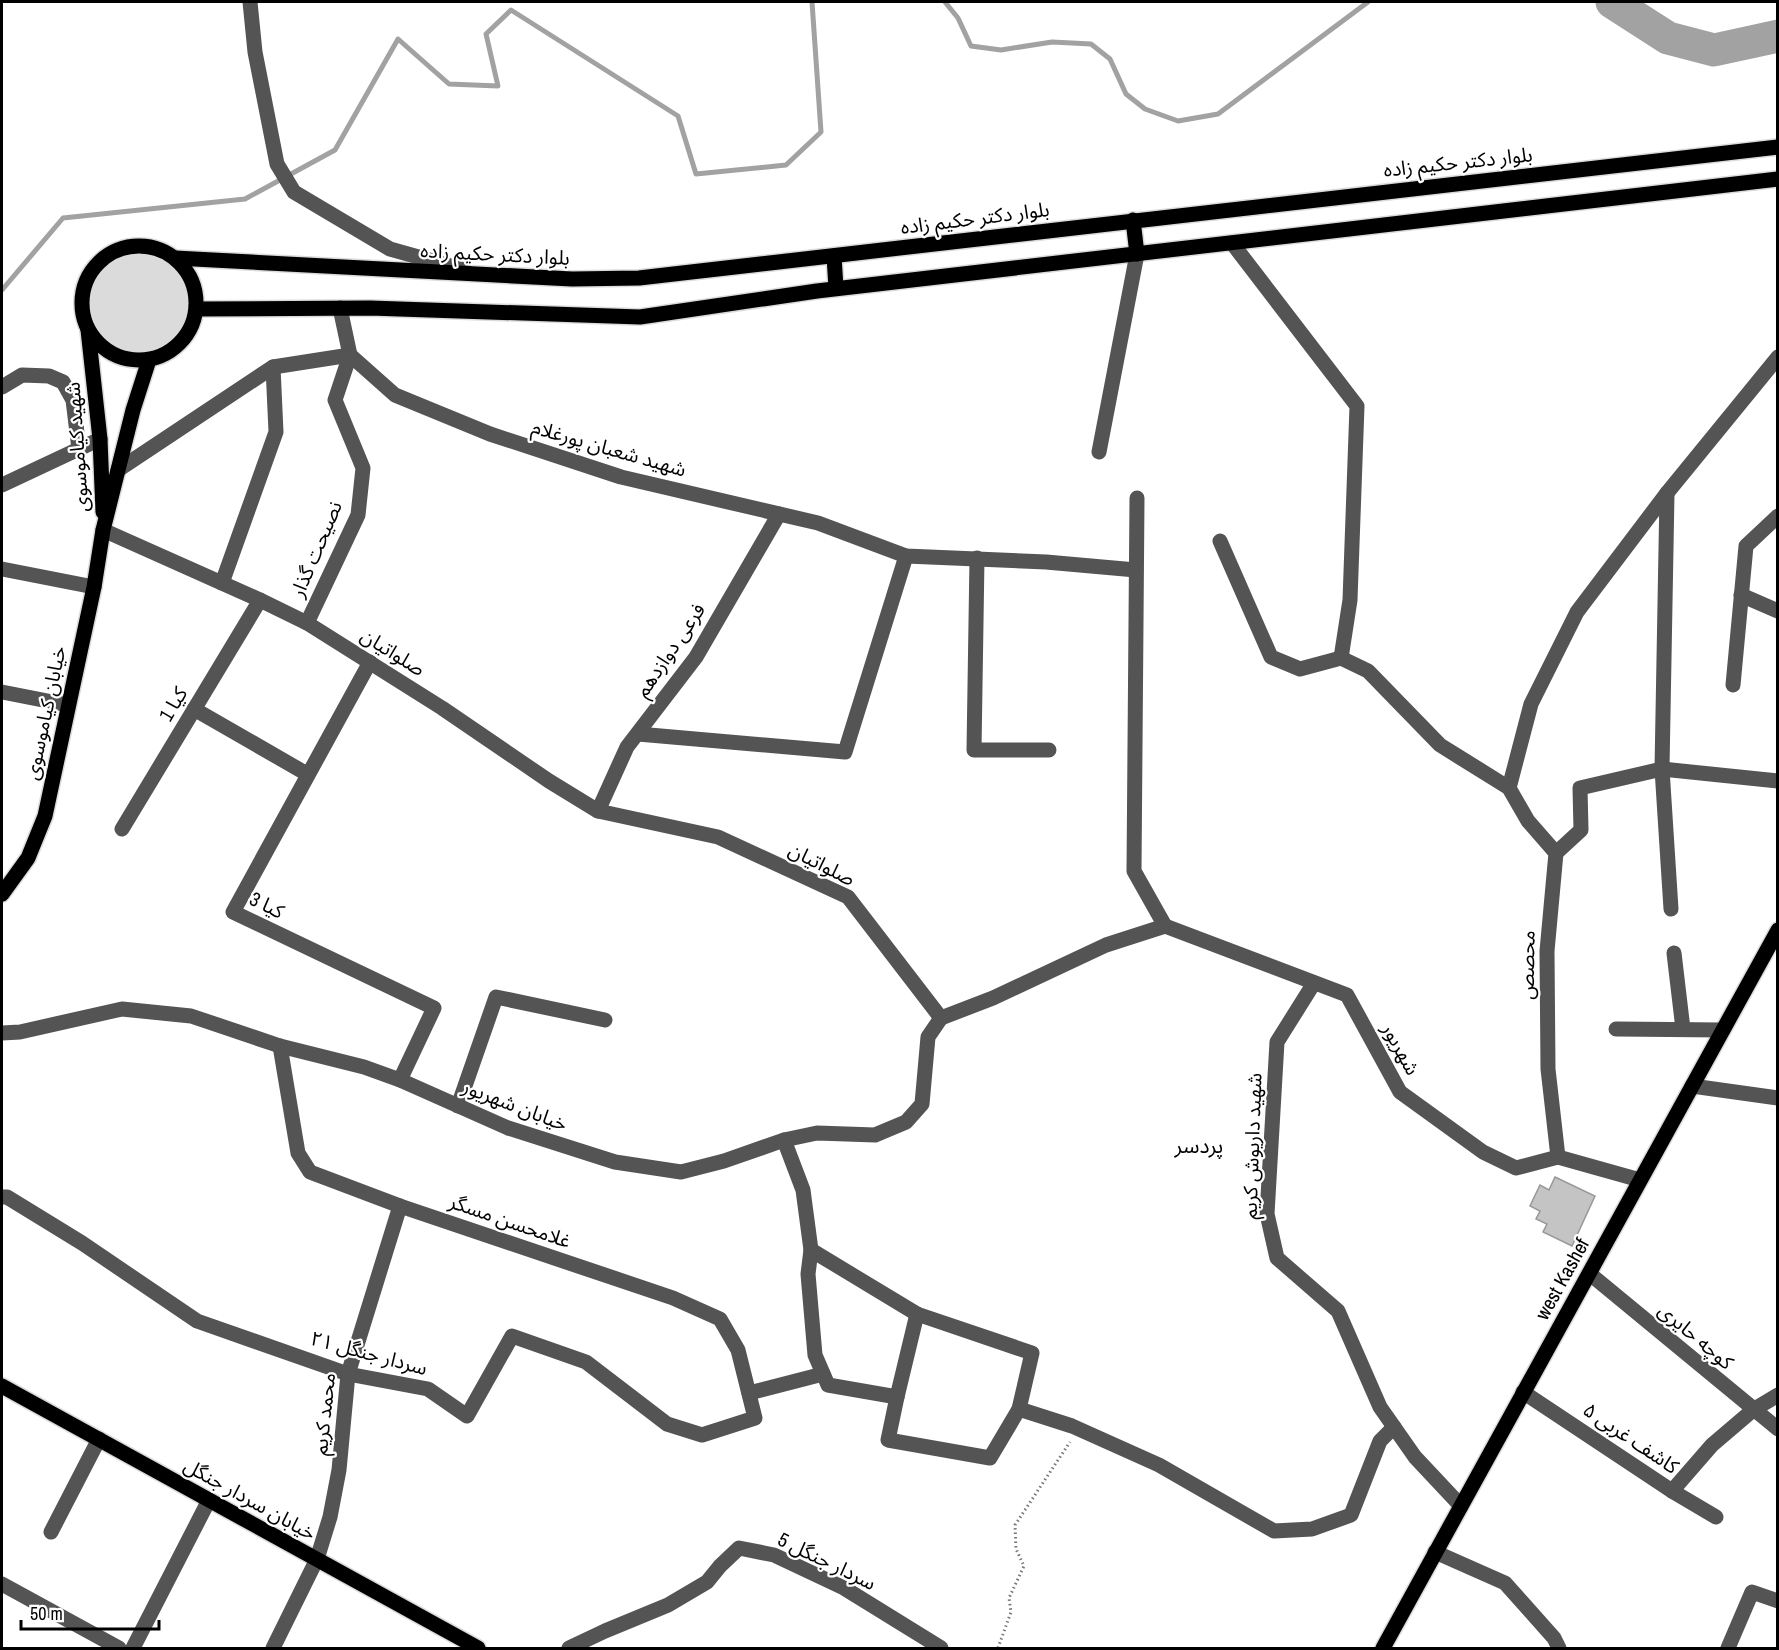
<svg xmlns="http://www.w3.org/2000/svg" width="1779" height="1650" viewBox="0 0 1779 1650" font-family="'Archivo Narrow','Noto Sans Arabic',sans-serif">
	<rect width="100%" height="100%" fill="#fff"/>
	<!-- green -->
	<circle fill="#dbdbdb" cx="138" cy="303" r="50"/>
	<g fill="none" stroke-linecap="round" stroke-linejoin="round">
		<!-- stream -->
		<g stroke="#a2a2a2" stroke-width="5">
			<polyline points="945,2 958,18 971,46 1001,50 1052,42 1091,44 1110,59 1126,94 1145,109 1178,121 1218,114 1368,2"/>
			<polyline points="2,290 63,218 245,199 335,150 398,39 449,84 498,86 486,34 511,10 678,116 696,174 786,165 821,132 812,2"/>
		</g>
		<!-- river -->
		<polyline stroke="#a2a2a2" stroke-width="33" points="1612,2 1668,38 1714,50 1778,36"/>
	</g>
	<!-- building -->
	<polygon fill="#c4c4c4" stroke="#989898" stroke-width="1.5" points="1555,1177 1595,1196 1572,1246 1543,1232 1547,1224 1536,1219 1540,1211 1530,1206 1540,1185 1549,1190"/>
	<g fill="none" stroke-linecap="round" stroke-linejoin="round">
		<defs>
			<g id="major">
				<polyline points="1133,220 1137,254"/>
				<circle cx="139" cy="303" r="57"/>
				<polyline points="834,256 836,288"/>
				<polyline points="175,258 572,279 639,278 1778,147"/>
				<polyline points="197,309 370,308 640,317 817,291 1778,179"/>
				<polyline points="88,330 100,439 103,512"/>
				<polyline points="2,894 28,858 45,816 94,587 103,530 133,410 149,360"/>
				<polyline points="2,1386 478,1648"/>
				<polyline points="1383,1648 1778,930"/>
			</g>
		</defs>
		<!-- major casing -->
		<use href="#major" stroke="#dbdbdb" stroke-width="18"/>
		<!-- path -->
		<polyline stroke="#767676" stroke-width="3" stroke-dasharray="1.5 3" stroke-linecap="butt" points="998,1648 1011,1612 1009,1598 1024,1566 1016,1549 1015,1525 1070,1442"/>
		<!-- minor -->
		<g stroke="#545454" stroke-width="15">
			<polyline points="250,2 255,52 277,164 294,192 390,249 465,270"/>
			<polyline points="1232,243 1357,406 1350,600 1341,658"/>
			<polyline points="340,308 350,355"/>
			<polyline points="350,355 395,395 490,434 621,477 818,523 906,556 1046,562 1136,570"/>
			<polyline points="2,387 22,375 49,376 63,382 73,400 79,449"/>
			<polyline points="1099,452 1137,254"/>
			<polyline points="118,470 273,367 350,355"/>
			<polyline points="2,485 100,439"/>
			<polyline points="1667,493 1662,769 1671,909"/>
			<polyline points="103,530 260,600 307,623 442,708 549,781 598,811 718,837 848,897 941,1018 993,998 1106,945 1165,926 1134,871 1137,498"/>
			<polyline points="1220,541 1271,657 1300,669 1341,658 1368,671 1440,745 1509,788 1528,821 1556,853 1547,951 1548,1069 1558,1157"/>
			<polyline points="977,558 974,750 1049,750"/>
			<polyline points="2,569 94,587"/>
			<polyline points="222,583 276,432 273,367"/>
			<polyline points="1741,595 1778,611"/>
			<polyline points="307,623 358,515 363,468 335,400 350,355"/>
			<polyline points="370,662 233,912 434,1008 400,1080"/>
			<polyline points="1733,685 1746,546 1778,516"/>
			<polyline points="2,692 68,705"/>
			<polyline points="194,709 307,774"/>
			<polyline points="638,734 845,752 906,556"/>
			<polyline points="1509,788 1531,704 1577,612 1667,493 1778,357"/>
			<polyline points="598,811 627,747 696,657 779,514"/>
			<polyline points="122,829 260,600"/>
			<polyline points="1556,853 1581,830 1580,788 1662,769 1778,781"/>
			<polyline points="1165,926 1347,995 1400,1092 1483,1152 1516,1168 1558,1157 1640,1180"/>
			<polyline points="1674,953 1683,1029"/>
			<polyline points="1314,983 1277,1042 1267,1214 1277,1258 1338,1311 1380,1407 1415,1457 1461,1506"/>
			<polyline points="1616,1029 1723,1030"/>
			<polyline points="2,1033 20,1032 122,1009 191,1016 280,1046 364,1067 400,1080 508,1128 615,1162 681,1172 724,1161 784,1140 817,1133 875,1135 906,1122 922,1104 928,1037 941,1018"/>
			<polyline points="1692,1086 1778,1098"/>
			<polyline points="458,1106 496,997 605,1020"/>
			<polyline points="784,1140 803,1190 811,1250 808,1274 815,1355 828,1385 897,1397 917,1314 1032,1353 1019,1409 1072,1426 1159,1465 1274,1531 1312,1529 1351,1515 1380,1441 1394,1427"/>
			<polyline points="2,1197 7,1197 82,1243 197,1321 348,1374 428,1389 467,1416 512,1336 586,1362 667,1424 702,1435 755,1418 738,1350 720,1319 673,1298 400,1206 310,1172 298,1153 280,1046"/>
			<polyline points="811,1250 917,1314"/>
			<polyline points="1590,1274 1778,1429"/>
			<polyline points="1523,1392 1672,1491 1716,1517"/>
			<polyline points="749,1393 823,1374"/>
			<polyline points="897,1397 888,1440 990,1458 1019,1409"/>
			<polyline points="1672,1491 1712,1445 1753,1410 1778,1395"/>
			<polyline points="51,1532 99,1439"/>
			<polyline points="1435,1552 1505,1583 1554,1638 1559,1648"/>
			<polyline points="2,1584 119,1648"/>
			<polyline points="133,1648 209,1500"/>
			<polyline points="273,1648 317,1559 330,1517 339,1470 348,1374 400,1206"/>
			<polyline points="569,1648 605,1631 668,1605 707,1582 720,1566 739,1548 774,1555 844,1588 941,1648"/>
			<polyline points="1728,1648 1752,1592 1778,1601"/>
		</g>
		<!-- major -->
		<use href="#major" stroke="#000" stroke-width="15"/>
	</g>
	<g text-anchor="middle" stroke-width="4.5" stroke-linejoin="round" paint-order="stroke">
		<!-- street labels -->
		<g font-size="20" fill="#000" stroke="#fff">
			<text transform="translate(1458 162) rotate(-6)" y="7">بلوار دکتر حکیم زاده</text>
			<text transform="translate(975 218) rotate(-7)" y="7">بلوار دکتر حکیم زاده</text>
			<text transform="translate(495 254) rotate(3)" y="7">بلوار دکتر حکیم زاده</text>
			<text transform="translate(77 447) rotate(-94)" y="7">شهید کیاموسوی</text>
			<text transform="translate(609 448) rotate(16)" y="7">شهید شعبان پورغلام</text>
			<text transform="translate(316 549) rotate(-67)" y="7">نصیحت گذار</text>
			<text transform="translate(670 650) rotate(-56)" y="7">فرعی دوازدهم</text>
			<text transform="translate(393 652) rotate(32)" y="7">صلواتیان</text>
			<text transform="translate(173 704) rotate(-59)" y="7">کیا 1</text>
			<text transform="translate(45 713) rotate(-78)" y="7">خیابان کیاموسوی</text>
			<text transform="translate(822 864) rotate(27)" y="7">صلواتیان</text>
			<text transform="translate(267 905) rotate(26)" y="7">کیا 3</text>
			<text transform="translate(1527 965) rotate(-89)" y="7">محصص</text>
			<text transform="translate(1401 1049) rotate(61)" y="7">شهریور</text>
			<text transform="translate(515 1105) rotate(21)" y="7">خیابان شهریور</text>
			<text transform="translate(1252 1146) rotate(-88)" y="7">شهید داریوش کریم</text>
			<text transform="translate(510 1221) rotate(19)" y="7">غلامحسن مسگر</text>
			<text transform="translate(1562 1279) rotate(-61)" y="7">west Kashef</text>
			<text transform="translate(1696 1336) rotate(40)" y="7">کوچه حایری</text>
			<text transform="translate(369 1353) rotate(15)" y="7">سردار جنگل ۲۱</text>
			<text transform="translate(324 1414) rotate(-84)" y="7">محمد کریم</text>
			<text transform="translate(1631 1438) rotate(34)" y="7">کاشف غربی ۵</text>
			<text transform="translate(250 1499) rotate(29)" y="7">خیابان سردار جنگل</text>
			<text transform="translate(827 1561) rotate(26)" y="7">سردار جنگل 5</text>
		</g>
		<!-- neighbourhood labels -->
		<g font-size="21" fill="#000" stroke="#fff">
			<text x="1199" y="1153">پردسر</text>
		</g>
	</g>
	<!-- border -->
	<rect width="1779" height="1650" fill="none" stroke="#000000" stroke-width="6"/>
	<!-- scale -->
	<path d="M21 1620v9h138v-9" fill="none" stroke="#000000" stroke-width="3"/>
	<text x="30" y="1620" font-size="18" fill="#000000" stroke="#ffffff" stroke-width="4.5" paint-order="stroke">50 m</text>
</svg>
